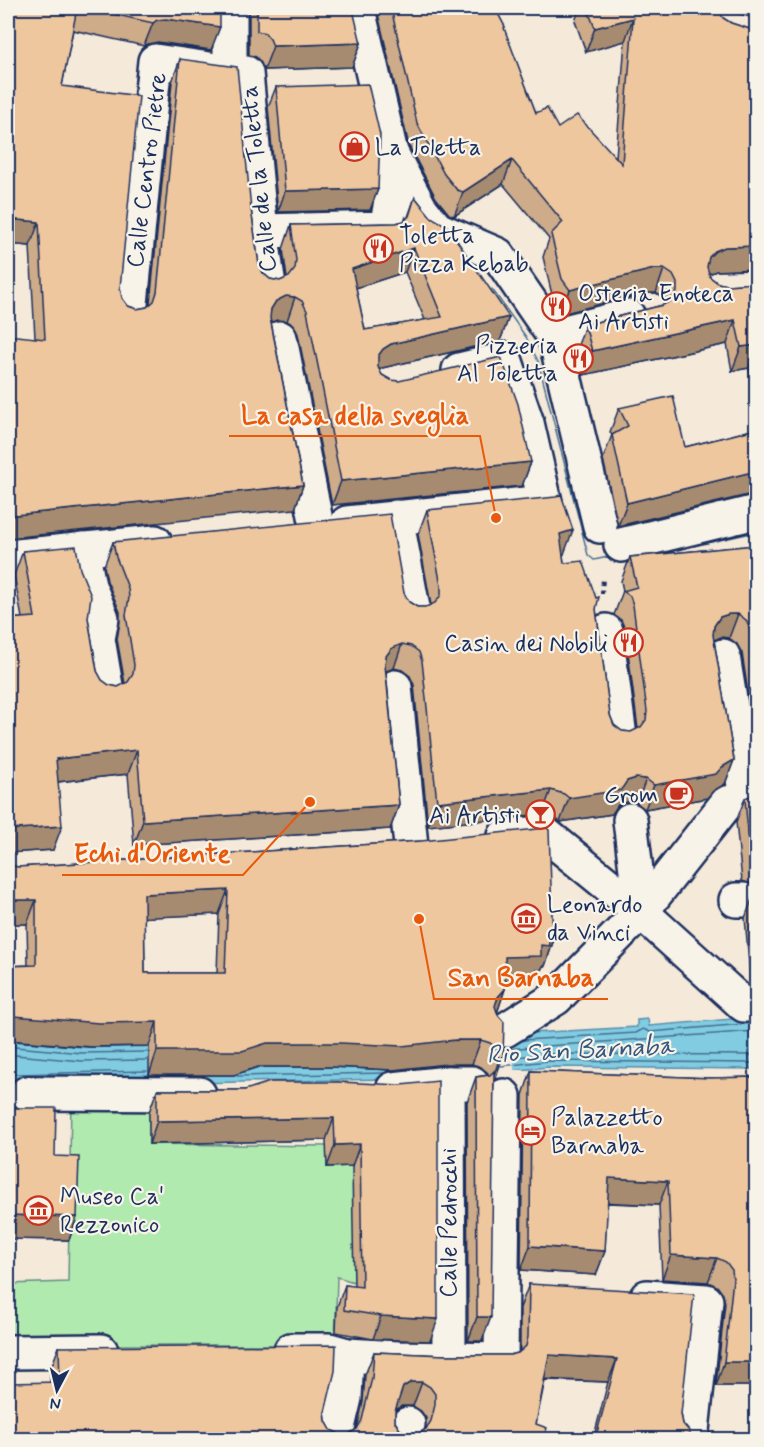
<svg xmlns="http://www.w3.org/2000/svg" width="764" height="1447" viewBox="0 0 764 1447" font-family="Mynerve,sans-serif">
	<rect width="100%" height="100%" fill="#f5ead9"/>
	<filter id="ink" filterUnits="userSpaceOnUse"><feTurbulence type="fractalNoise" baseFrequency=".0167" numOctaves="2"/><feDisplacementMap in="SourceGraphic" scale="12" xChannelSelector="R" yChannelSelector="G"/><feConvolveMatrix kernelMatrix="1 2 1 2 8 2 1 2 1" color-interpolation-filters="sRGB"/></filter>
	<g filter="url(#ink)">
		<!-- green -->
		<polygon fill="#b1eaae" stroke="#668c86" stroke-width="1.5" points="71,1101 149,1102 149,1144 326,1146 357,1166 354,1282 337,1277 335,1345 8,1345 8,1284 68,1282"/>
		<!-- water -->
		<polygon fill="#81cce1" stroke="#588dad" stroke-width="1.5" points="756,1017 756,1069 548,1067 472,1075 386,1079 8,1087 8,1040 82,1047 429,1044 530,1033 637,1027 637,1020 648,1019 649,1026"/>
		<!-- pier -->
		<g fill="#f5ead9">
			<polygon points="536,338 542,349 510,364 504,352"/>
			<polygon points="590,529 596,550 621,545 613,604 591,611 588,611 594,554"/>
			<polygon points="514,1032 514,1070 529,1070 529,1072 472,1078 472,1075 495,1073 496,1034"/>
		</g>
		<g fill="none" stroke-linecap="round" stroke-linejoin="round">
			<!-- shore -->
			<g stroke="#446e92" stroke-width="1.5">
				<polyline points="492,289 526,337 538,361 588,555 594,560 608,557"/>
				<polyline points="688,547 756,532"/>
				<polyline points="524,1040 636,1033 643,1029 650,1032 756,1023"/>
				<polyline points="15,1047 82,1053 147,1052"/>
				<polyline points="505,1049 756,1031"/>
				<polyline points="15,1055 82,1061 147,1060"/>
				<polyline points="504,1058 548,1054 756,1055"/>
				<polyline points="501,1066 548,1061 756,1063"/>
				<polyline points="14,1074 147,1071"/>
				<polyline points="237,1076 386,1073"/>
			</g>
			<defs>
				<g id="minor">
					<polyline points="230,8 230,72 246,73 261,231 269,286"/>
					<polyline points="391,153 420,208 437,229 498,255 555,338 600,526"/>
					<polyline points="261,231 386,228 390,207 391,153 360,18 312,8"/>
					<polyline points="130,314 155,61 223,71"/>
					<polyline points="553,335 628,316"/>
					<polyline points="280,338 317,526"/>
					<polyline points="396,517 414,613"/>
					<polyline points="347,523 545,502 527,423 505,359 459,370"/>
					<polyline points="621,545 756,512"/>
					<polyline points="82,549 89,586 102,618 98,639 107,692"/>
					<polyline points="8,557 155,542"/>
					<polyline points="606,631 620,737"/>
					<polyline points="723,656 746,798"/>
					<polyline points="395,687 411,846"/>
					<polyline points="630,820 641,912"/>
					<polyline points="505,836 544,833 641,912 744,1005 756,1005"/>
					<polyline points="736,900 743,900"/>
					<polyline points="505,1030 556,998 641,912 727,803 756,796"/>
					<polyline points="448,1083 449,1359"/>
					<polyline points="393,1089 448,1083 472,1083"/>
					<polyline points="27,1093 199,1094"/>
					<polyline points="647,1297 706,1301 691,1440"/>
					<polyline points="291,1350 329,1350 347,1355 398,1358 501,1360 504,1096"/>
					<polyline points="8,1352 101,1351"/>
					<polyline points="335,1440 345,1398 347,1355"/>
					<polyline points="404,1440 408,1424"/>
				</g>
			</defs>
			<!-- minor casing -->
			<use href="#minor" stroke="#1b2f5e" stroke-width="38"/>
			<!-- path -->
			<polyline stroke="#1b2f5e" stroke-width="4" stroke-dasharray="4.5 4.5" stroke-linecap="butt" points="602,594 603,577"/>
			<!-- minor -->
			<use href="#minor" stroke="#f7f3e8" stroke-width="33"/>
		</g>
		<!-- wall -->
		<g fill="#ceab89" stroke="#1b2f5e" stroke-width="1.5" fill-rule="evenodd">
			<path d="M8 8H220L211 50 158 42 148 44 144 46 73 30 62 86 120 288 122 298 128 306 137 309 147 307 150 304 172 82 180 59 251 209 259 265 263 273 270 279 280 281 287 278 283 249 291 225 396 223 404 221 408 217 415 197 509 317 500 341 382 368 379 370 382 375 531 462 522 486 332 505 298 334 294 325 287 321 277 320 271 322 303 485 295 509 35 338 30 246 8 244ZM405 272 425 320 365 330 356 288Z"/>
			<polygon points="249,8 341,8 361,43 352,67 264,70 261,63 256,57 249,55"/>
			<polygon points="375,8 545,8 545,9 495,8 505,27 504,29 536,113 558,128 616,157 625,41 586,52 575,21 580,8 719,8 719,10 723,18 731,23 756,31 756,270 716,271 709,274 710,277 718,283 727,285 756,283 756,413 749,368 732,371 727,344 583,375 577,348 585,325 663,305 666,304 664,298 656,293 645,293 561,314 554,303 543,257 549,239 503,184 454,216 449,214 436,198 409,146 378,14"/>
			<polygon points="731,8 756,8 756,19 730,11"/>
			<polygon points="276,87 378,189 370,210 278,212 268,107"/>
			<polygon points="619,408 685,447 756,429 756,494 752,494 618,526 603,459 612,435 610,432"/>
			<polygon points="427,510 564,554 563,555 564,563 596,609 610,715 614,725 622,731 631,732 638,729 625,629 621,620 614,615 623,591 621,581 630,557 756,545 756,746 742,653 737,644 729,638 721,637 714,640 734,760 725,784 713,791 707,798 645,809 637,803 627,802 618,805 612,814 560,822 555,818 542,814 428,826 414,685 410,676 402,670 394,668 386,671 399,805 390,829 134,845 128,774 58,782 53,850 8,853 8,619 22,618 14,575 23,551 88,618 97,671 102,680 109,685 118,687 125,684 117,639 120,622 120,612 107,581 104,566 113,542 404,593 409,602 417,607 426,607 431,605 418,534"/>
			<polygon points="756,794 756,888 753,884 742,881 736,822 745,798"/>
			<path d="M421 841 553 942 545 966H543L541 970H536L532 980 505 981V989L497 1013 503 1056 494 1080 482 1341H468L467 1102 476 1077 488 1075V1073L481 1067 472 1064H446L393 1070 332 1067H258L234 1075H149V1046L91 1047 14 1041 11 1108 55 1156 77 1217 69 1240 8 1239V966L28 965 27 924H8V864L9 865 18 867ZM219 914 217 973H145L144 917Z"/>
			<polygon points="756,893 756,987 751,986 745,918 754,894"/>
			<polygon points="531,1071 710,1078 756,1077 756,1440 754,1440 754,1386 716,1386 725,1303 723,1294 717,1286 708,1282 662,1279 659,1205 607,1203 605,1251 596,1275 521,1270 523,1095"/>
			<polygon points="339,1082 430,1341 373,1339 336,1332 337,1307 345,1285 354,1286 352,1166 327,1167 326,1140 149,1144 149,1112 157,1090 245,1090"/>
			<path d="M529 1284 681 1414 683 1424 689 1440H593L608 1382 545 1380 536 1424 543 1440H8L50 1383V1370L59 1347 325 1412 326 1421 331 1430 339 1434H349L357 1429 363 1402 365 1375 374 1352 445 1355H510L518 1353 520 1351V1308ZM402 1406H413L421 1411 426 1418V1429L418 1434H409L400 1430 395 1422V1411Z"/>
		</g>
		<!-- shaded-wall -->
		<g fill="#a78b6f" stroke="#1b2f5e" stroke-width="1.5">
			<polygon points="474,8 545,8 545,9"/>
			<polygon points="633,18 625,41 586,52 595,28"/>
			<polygon points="166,19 220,27 211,50 158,42 148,44 144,46 153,23 157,20"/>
			<polygon points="361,43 352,67 264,70 273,46"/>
			<polygon points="512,160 503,184 454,216 463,192"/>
			<polygon points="378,189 370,210 278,212 285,191"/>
			<polygon points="8,219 39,222 30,246 8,244"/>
			<polygon points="756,246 756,265 755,269 716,271 706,275 701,281 709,257 715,251 725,247"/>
			<polygon points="414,248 405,272 343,292 352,269"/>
			<polygon points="654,269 664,269 656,293 645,293 561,314 570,290"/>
			<polygon points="286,296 295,297 287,321 277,320 267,324 271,309 276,301"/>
			<polygon points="509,317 500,341 382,368 374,373 378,356 383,349 391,344"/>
			<polygon points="735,320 727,344 583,375 592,351"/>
			<polygon points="756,345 756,348 749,368 732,371 741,347"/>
			<polygon points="531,462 522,486 332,505 341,481"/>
			<polygon points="756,471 756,494 752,494 618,526 627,503"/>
			<polygon points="303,485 295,509 8,538 8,518 15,515"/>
			<polygon points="573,530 564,554 551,558 560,534"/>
			<polygon points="729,614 738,614 729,638 721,637 712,641 714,626 720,617"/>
			<polygon points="402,644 394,668 384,672 386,656 392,648"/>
			<polygon points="137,750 128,774 47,783 56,759"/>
			<polygon points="734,760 725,784 713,791 707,798 645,809 654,785 722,767"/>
			<polygon points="636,778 646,779 637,803 627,802 618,805 612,814 560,822 569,798 627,781"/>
			<polygon points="551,790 542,814 428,826 437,802"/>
			<polygon points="399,805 390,829 134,845 143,821"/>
			<polygon points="62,826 53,850 8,853 8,832 16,829"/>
			<polygon points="228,890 219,914 135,918 144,894"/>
			<polygon points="8,900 36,900 27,924 8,924"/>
			<polygon points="549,942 553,942 545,966 543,966 541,970 536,970 532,980 496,981 505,957 541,945"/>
			<polygon points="505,989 497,1013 489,1021 498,997"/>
			<polygon points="14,1016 157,1022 149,1046 91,1047 8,1040"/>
			<polygon points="481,1040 472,1064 446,1064 393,1070 332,1067 258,1067 234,1075 149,1075 157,1051 267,1043"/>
			<polygon points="503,1056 495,1080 491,1084 499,1060"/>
			<polygon points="334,1118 326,1140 149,1144 157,1121"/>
			<polygon points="360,1144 352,1166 327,1167 335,1145"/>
			<polygon points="609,1178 668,1181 659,1205 600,1202"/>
			<polygon points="8,1215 77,1217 69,1240 8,1239"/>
			<polygon points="530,1246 605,1251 596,1275 521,1270"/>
			<polygon points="671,1255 717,1258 708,1282 662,1279"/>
			<polygon points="381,1316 438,1319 430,1341 373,1339"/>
			<polygon points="477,1317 491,1317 482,1341 468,1341"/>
			<polygon points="549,1355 617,1359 608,1382 541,1379"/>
			<polygon points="724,1362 756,1362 756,1380 754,1386 716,1386"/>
			<polygon points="411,1382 422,1382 413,1406 402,1406 394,1411 403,1387"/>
		</g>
		<!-- building -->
		<g fill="#efc79f" stroke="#1b2f5e" stroke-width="1.5" fill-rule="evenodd">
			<path d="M8 8H77L62 86 139 96 120 288 122 298 128 306 137 309 147 307 154 301 157 292 180 59 237 67 251 209 259 265 263 273 270 279 280 281 289 277 295 269 296 260 291 225 396 223 404 221 409 216 415 197 431 217 447 226 509 317 391 344 383 349 378 356V367L382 375 391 380 399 381 501 357 518 404 531 462 341 481 307 311 302 301 295 297 286 296 276 301 271 309 270 318 303 485 15 515 8 518V335L45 339 39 222 8 219ZM414 248 442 317 365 330 352 269Z"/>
			<polygon points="86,8 220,8 220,27 166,19 157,20 153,23"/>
			<polygon points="257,8 341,8 353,10 361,43 273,46 270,39 265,33 257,31"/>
			<polygon points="391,8 495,8 505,27 504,28 536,113 547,108 558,128 577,115 622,164 633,18 595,28 587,8 719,8 719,10 723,18 731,23 756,31 756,246 725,247 715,251 709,257 707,267 710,277 718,283 727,285 756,283 756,345 741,347 735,320 592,351 585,325 663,305 671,301 677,292 677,283 673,275 664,269 654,269 570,290 562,279 551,234 563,222 512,160 463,192 457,190 444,174 417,123"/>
			<polygon points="368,84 380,135 378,189 285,191 276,87"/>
			<polygon points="673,396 685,447 756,429 756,471 627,503 612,435 628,426 619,408"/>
			<polygon points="561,494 573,530 560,534 564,563 583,561 596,598 599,597 596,609 610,715 614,725 622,731 631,732 641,727 646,720 647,711 633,605 630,596 623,591 637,587 630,557 756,545 756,668 750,629 746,620 738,614 729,614 720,617 714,626 713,635 734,760 722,767 716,774 654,785 646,779 636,778 627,781 621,790 569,798 564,794 551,790 437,802 422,661 419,652 411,646 402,644 392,648 386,656 385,665 399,805 143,821 137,750 56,759 62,826 16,829 8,832 8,619 35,617 23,551 76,546 80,569 91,596 88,618 97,671 102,680 109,685 118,687 128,682 133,674 134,665 126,615 129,598 128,588 116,557 113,542 390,514 404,593 409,602 417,607 426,607 435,603 441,595 441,586 427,510 556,497"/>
			<polygon points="756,794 756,859 750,857 745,798"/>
			<path d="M547 828 549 830 553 942H549L550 946 541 945V956L505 957V989L498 997 495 1006 498 1015 504 1022 503 1056 499 1060 497 1049 490 1043 481 1040H455L402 1046 341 1043H267L242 1051H157V1022L99 1023 14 1016 11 1108H56L55 1156 79 1157 77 1217 8 1215V966L36 965V900H8V864L9 865 18 867 421 841ZM228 890 225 973H145L144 894Z"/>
			<polygon points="756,893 756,925 754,894"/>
			<polygon points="494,1071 491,1317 477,1317 476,1077 490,1075"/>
			<polygon points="531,1071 710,1078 756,1077 756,1362 724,1362 733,1279 732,1270 726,1262 717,1258 671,1255 668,1181 609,1178 605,1251 530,1246"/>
			<polygon points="438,1081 438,1319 381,1316 344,1310 345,1285 362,1287 360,1144 335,1145 334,1118 157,1121 157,1090 245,1090 270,1082 339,1082 401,1085"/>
			<path d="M529 1284 694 1294 681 1414 683 1424 690 1432 689 1440H595L617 1359 549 1355 536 1424 547 1428 543 1440H8V1383L60 1382 59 1347 336 1345 335 1371 325 1412 326 1421 331 1430 339 1434H349L357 1429 362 1420 372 1378 374 1352 445 1355H510L518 1353 526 1346 528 1337ZM411 1382H422L430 1387 435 1394V1405L431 1421 426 1429 418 1434H409L400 1430 395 1422V1411L403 1387Z"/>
		</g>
	</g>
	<!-- icons -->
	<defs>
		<symbol id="shop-ring" viewBox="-11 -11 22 22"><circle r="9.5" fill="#f7f3e8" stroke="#c8321e" stroke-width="1.5"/><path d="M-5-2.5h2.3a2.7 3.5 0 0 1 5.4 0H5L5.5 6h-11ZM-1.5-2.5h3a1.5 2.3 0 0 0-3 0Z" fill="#c8321e"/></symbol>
		<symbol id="restaurant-ring" viewBox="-11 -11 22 22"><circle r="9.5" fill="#f7f3e8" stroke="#c8321e" stroke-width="1.5"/><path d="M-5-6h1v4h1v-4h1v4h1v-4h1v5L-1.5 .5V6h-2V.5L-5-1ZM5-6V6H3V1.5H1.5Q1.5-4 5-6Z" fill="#c8321e"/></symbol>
		<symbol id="cafe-ring" viewBox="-11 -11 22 22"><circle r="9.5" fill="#f7f3e8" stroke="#c8321e" stroke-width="1.5"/><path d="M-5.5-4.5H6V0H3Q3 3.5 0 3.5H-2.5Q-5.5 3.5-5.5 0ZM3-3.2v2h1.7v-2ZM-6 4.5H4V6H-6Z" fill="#c8321e"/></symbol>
		<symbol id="bar-ring" viewBox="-11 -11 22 22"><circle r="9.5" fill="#f7f3e8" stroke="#c8321e" stroke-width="1.5"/><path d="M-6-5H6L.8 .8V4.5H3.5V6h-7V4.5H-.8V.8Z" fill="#c8321e"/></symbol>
		<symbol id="museum-ring" viewBox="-11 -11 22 22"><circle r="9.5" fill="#f7f3e8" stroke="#c8321e" stroke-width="1.5"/><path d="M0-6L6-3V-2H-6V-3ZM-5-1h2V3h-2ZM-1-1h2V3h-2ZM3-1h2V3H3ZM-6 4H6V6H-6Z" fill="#c8321e"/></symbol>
		<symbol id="hotel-ring" viewBox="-11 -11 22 22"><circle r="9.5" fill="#f7f3e8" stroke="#c8321e" stroke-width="1.5"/><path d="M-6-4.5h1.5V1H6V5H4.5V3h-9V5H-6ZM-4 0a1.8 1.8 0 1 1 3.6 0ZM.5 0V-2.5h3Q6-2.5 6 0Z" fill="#c8321e"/></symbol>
	</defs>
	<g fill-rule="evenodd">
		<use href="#shop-ring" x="338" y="130" width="33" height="33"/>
		<use href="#restaurant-ring" x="362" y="232" width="33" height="33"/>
		<use href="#restaurant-ring" x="540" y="290" width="33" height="33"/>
		<use href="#restaurant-ring" x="562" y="342" width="33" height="33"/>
		<use href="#restaurant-ring" x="612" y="626" width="33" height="33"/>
		<use href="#cafe-ring" x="662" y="778" width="33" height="33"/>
		<use href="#bar-ring" x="524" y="798" width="33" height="33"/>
		<use href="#museum-ring" x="510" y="902" width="33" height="33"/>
		<use href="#hotel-ring" x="514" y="1114" width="33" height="33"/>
		<use href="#museum-ring" x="22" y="1194" width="33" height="33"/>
	</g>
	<g text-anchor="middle" stroke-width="4.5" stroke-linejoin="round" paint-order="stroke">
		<!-- poi labels -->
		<g font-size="24" fill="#1b2f5e" stroke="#f7f3e8" text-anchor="start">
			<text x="375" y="155">La Toletta</text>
			<text x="399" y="243">Toletta<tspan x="399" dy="28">Pizza Kebab</tspan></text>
			<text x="578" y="301">Osteria Enoteca<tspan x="578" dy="28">Ai Artisti</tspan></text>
			<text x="558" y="353" text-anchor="end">Pizzeria<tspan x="558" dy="28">Al Toletta</tspan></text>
			<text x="608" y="651" text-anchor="end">Casin dei Nobili</text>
			<text x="658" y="802" text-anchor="end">Grom</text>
			<text x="520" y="823" text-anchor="end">Ai Artisti</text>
			<text x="547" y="912">Leonardo<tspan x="547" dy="28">da Vinci</tspan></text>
			<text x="551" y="1125">Palazzetto<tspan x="551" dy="28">Barnaba</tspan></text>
			<text x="60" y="1204">Museo Ca'<tspan x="60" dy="28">Rezzonico</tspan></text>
		</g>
		<!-- street labels -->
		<g font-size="24" fill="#1b2f5e" stroke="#f7f3e8">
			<text transform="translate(146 170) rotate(-83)" y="8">Calle Centro Pietre</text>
			<text transform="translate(258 179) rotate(-96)" y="8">Calle de la Toletta</text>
			<text transform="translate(448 1223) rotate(-90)" y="8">Calle Pedrocchi</text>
		</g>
		<!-- water labels -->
		<g font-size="26" font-style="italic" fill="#34567f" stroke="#f7f3e8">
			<text transform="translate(580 1049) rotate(-3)" y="9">Rio San Barnaba</text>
		</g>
	</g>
	<!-- callouts -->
	<path fill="none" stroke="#e8590c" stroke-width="2" d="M496 518L480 436H229M310 802L243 875H62M419 919L434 999H608"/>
	<g fill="#e8590c" stroke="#f7f3e8" stroke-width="2">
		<circle cx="496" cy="518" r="6"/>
		<circle cx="310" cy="802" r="6"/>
		<circle cx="419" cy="919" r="6"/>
	</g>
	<g font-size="26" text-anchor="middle" font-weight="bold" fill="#e8590c" stroke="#f7f3e8" stroke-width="4.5" stroke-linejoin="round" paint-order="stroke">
		<text x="355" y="424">La casa della sveglia</text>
		<text x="152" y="862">Echi d'Oriente</text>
		<text x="521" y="986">San Barnaba</text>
	</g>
	<!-- margin -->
	<rect width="764" height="1447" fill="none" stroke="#f7f3e8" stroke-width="30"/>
	<rect x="15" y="15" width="734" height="1417" fill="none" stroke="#1b2f5e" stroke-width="2" filter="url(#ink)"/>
	<!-- north arrow -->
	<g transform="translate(57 1390) rotate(187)" stroke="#f7f3e8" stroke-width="4.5" paint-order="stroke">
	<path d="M0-4.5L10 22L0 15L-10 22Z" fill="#1b2f5e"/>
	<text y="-9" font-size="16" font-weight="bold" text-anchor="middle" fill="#1b2f5e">N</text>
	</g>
</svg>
